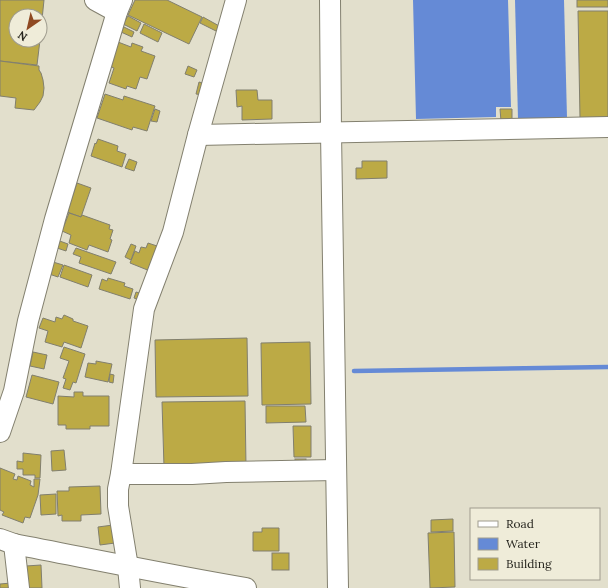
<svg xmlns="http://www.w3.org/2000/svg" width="608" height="588" viewBox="0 0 608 588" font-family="Lora,serif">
	<rect width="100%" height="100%" fill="#e2dfcc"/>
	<!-- water -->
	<g fill="#658ad6">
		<polygon points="413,0 508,0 511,107 496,107 496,117 416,119"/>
		<polygon points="515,0 564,0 567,118 518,119"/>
	</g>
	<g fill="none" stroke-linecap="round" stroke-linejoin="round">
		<!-- stream -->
		<polyline stroke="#658ad6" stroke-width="4.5" points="354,371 608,367"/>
	</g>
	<!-- building -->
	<g fill="#bcaa45" stroke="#817f6e">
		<polygon points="0,0 44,0 40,39 40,16 16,16 16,40 40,40 37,65 0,61"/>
		<polygon points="135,0 167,0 202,17 189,44 128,15"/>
		<rect x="577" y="0" width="31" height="7"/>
		<polygon points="578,11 608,11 608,117 580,118"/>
		<polygon points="128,16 141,23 137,31 123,24"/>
		<polygon points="203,17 221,27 218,32 200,23"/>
		<polygon points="144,24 162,33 158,42 140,33"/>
		<polygon points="124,27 134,32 132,37 121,32"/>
		<polygon points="118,42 131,47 132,43 143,47 141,51 155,56 147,79 140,77 136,89 127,86 126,89 109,83 114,68 109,66"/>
		<polygon points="0,61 39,66 39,70 41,73 43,80 44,88 43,96 40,102 34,110 15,108 16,98 0,96"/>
		<polygon points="188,66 197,70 194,77 185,74"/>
		<polygon points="199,82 206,84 203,95 196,94"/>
		<polygon points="236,90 257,90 258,100 272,100 272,119 242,120 242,106 237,107"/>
		<polygon points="105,94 123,100 124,96 155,106 147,131 133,127 132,130 97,118"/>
		<polygon points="155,109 160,111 157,122 151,121"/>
		<polygon points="500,109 512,109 512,121 501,121"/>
		<polygon points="98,139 118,146 117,151 126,154 122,167 91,156 95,143 96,144"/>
		<polygon points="129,159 137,162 134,171 125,168"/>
		<polygon points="362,161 387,161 387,178 356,179 356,168 362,168"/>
		<polygon points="77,183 91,188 81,217 67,212"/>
		<polygon points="69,213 81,217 82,215 110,225 109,229 113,230 110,239 112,240 108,252 89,245 87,250 69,243 71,235 62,231"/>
		<polygon points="57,240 68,244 66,251 54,247"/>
		<polygon points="148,243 157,246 155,251 158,252 150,271 130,263 135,251 139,253 141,247 146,248"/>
		<polygon points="131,244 136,246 131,260 125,257"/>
		<polygon points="76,248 116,262 111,274 79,263 81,257 73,254"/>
		<polygon points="53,262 63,265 58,277 49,274"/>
		<polygon points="64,265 92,275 88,287 60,277"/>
		<polygon points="108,278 125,283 124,286 133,289 130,299 99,289 102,279 107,281"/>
		<polygon points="136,292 143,294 142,301 134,298"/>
		<polygon points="64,315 73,319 73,321 88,326 81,348 64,342 62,347 45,342 48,331 39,328 43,318 55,322 56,317 62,319"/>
		<polygon points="247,338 248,396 156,397 155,340"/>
		<polygon points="310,342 311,404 262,405 261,343"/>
		<polygon points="64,347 85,354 76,383 73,382 70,390 63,388 66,379 63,378 69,361 60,358"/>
		<polygon points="33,352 47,355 44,369 30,366"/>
		<polygon points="96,361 112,364 108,382 85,377 88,363 96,364"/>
		<polygon points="110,374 114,375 113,383 109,382"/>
		<polygon points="32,375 59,382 53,404 26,397"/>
		<polygon points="74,392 83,392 83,396 109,396 109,426 90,426 90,429 66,429 66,425 58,425 58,396 74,397"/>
		<polygon points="245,401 246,466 164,467 162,402"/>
		<polygon points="266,406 305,406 306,422 266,423"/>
		<polygon points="293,426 311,426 311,457 294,457"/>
		<polygon points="64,450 66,470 52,471 51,451"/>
		<polygon points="23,453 41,455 40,478 35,478 35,475 23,475 23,469 17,469 17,461 23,462"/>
		<rect x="295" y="459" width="11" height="5"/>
		<polygon points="0,468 15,474 13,479 17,480 18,476 31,481 30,485 34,487 34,479 40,479 38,495 30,518 25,517 23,523 2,515 4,512 0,510"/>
		<polygon points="100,486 101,514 81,515 81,521 62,521 62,515 58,516 57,491 69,491 69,487"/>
		<polygon points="56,494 56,514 41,515 40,495"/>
		<polygon points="453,519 453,531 431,532 431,520"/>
		<polygon points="113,525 115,543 100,545 98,527"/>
		<polygon points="262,528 279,528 279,551 253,551 253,532 262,532"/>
		<polygon points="454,532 455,587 430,588 428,533"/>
		<rect x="272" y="553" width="17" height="17"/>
		<polygon points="41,565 42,588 27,588 26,566"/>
		<polygon points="11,583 11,588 0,588 0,584"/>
	</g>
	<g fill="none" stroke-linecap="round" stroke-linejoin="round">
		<defs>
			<g id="minor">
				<polyline points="95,0 117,12"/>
				<polyline points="330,0 331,132 338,588"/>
				<polyline points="198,135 608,127"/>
				<polyline points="0,432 14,391 28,321 55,219 117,12 122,0"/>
				<polyline points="121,474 192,474 226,472 336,470"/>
				<path d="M0 539 14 544C92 559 169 575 246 588"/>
				<polyline points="14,544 19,588"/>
				<polyline points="130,588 128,567 118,506 118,489 121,474 144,309 173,232 198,135 236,0"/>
			</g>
		</defs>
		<!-- minor casing -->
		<use href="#minor" stroke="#83806f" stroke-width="22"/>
		<!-- minor -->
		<use href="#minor" stroke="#fff" stroke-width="20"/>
	</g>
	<!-- legend -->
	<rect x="470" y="508" width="130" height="72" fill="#efecd9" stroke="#9f9c8e"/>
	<rect x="478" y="521" width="20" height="6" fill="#ffffff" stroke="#9f9c8e"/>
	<text x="506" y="528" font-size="12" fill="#26251e">Road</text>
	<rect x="478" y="538" width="20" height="12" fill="#658ad6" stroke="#9f9c8e"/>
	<text x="506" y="548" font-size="12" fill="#26251e">Water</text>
	<rect x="478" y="558" width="20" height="12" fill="#bcaa45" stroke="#9f9c8e"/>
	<text x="506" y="568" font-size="12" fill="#26251e">Building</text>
	<!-- north arrow -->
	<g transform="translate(28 28) rotate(214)"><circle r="19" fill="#efecd9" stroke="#9f9c8e"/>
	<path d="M0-3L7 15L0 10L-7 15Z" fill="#8f4922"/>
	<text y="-6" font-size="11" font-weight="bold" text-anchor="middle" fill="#26251e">N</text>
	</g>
</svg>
